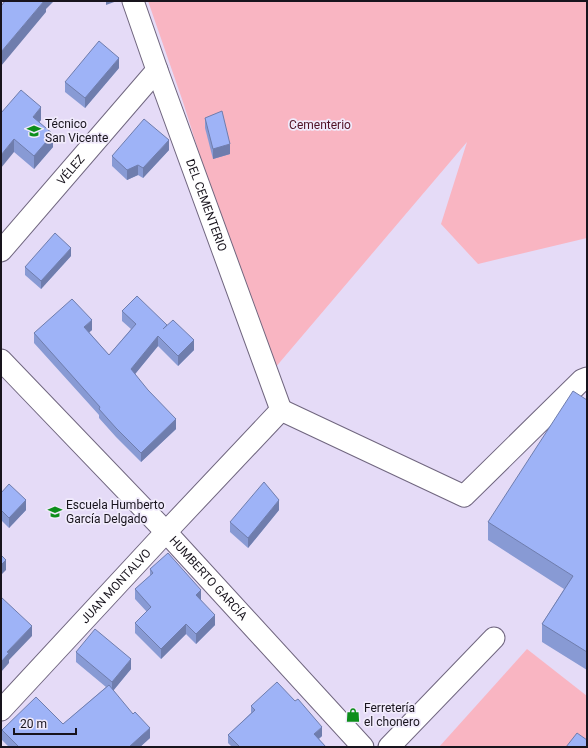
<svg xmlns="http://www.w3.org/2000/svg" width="588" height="748" viewBox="0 0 588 748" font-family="Roboto,sans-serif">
	<rect width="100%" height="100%" fill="#e5dbf7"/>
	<!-- green -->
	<g fill="#f9b5c2">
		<polygon points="148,1 587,1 587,238 478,264 441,224 467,142 269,375 183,102"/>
		<polygon points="527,649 587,696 587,747 439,747"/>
	</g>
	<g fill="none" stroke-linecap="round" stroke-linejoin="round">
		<defs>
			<g id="minor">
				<path id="s1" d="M133 1 157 70 281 410"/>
				<path id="s2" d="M1 251 157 70"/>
				<path id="s3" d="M1 360 166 532 363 747"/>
				<polyline points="281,410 464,496 582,380 587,378"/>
				<path id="s4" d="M1 710 166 532 281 410"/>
				<polyline points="389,747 494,638"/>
			</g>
		</defs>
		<!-- minor casing -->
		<use href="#minor" stroke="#70667f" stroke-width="23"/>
		<!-- minor -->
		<use href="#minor" stroke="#fff" stroke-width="21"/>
	</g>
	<!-- wall -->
	<g fill="#889ad4">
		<polygon points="119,68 85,108 65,92 65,82"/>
		<polygon points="1,113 41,120 39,122 53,147 34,169 14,152"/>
		<polygon points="205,118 230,154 213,159 205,128"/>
		<polygon points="169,150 143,178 138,175 127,180 112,166 112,156"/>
		<polygon points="71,256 41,289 25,275 25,267"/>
		<polygon points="122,311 194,350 178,366 158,346 135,374 176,429 141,462 116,437 99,418 99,415 34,343 34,333 92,330 89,332 109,355 131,329 122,321"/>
		<polygon points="587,400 587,670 542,642 542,624 564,589 488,540 488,522"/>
		<polygon points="1,493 26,510 9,528 1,520"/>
		<polygon points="279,510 248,548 230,532 230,522"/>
		<polygon points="150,569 201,600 215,625 196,644 186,634 161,659 135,633 135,623 147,612 135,599 135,589 150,576"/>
		<polygon points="76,652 131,669 113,691 150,738 140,747 9,747 2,740 2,730 63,724 106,687 76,662"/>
		<polygon points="251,706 322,736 319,739 326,747 232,747 228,743 228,735 251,713"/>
	</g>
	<!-- shaded-wall -->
	<g fill="#6f7dad">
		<polygon points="44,1 54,1 46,9 46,12 1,66 1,52"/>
		<polygon points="106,1 117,1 106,5"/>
		<polygon points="119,58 119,68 85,108 85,98"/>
		<polygon points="41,107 41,120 33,130 33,117"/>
		<polygon points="53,134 53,147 34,169 34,156"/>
		<polygon points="14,139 14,152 1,168 1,155"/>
		<polygon points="169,140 169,150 143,178 143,168"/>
		<polygon points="230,144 230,154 213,159 213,149"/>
		<polygon points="138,165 138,175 127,180 127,170"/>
		<polygon points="71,248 71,256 41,289 41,281"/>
		<polygon points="92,320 92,330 84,337 84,327"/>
		<polygon points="158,336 158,346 131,379 131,369"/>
		<polygon points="194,340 194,350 178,366 178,356"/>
		<polygon points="176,419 176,429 141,462 141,453"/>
		<polygon points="26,500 26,510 9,528 9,518"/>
		<polygon points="279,500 279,510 248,548 248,538"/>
		<polygon points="6,560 6,570 1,575 1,565"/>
		<polygon points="201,590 201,600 196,605 196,595"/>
		<polygon points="215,615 215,625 196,644 196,634"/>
		<polygon points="186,624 186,634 161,659 161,649"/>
		<polygon points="32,626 32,636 9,660 9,663 1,672 1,662 7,652"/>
		<polygon points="131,659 131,669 112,692 112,682"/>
		<polygon points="322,727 322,736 314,742 314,734"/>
		<polygon points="150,728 150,738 140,747 129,747"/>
	</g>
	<!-- building -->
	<g fill="#9eb3f7" stroke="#6f7dad">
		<polygon points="5,1 44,1 1,52 1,6"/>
		<polygon points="99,41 119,58 85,98 65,82"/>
		<polygon points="21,90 41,107 33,117 53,134 34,156 14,139 1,155 1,113"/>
		<polygon points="222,111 230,144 213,149 205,118"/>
		<polygon points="144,119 169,140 143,168 138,165 127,170 112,156"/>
		<polygon points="55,233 71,248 41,281 25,267"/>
		<polygon points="137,296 167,325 163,329 173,320 194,340 178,356 158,336 131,369 148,390 176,419 141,453 116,428 99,409 100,407 34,333 72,299 92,320 84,327 109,355 136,324 122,311"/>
		<polygon points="573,391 587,400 587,652 542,624 573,576 488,522"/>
		<polygon points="264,482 279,500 248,538 230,522"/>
		<polygon points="9,484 26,500 9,518 1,510 1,493"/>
		<polygon points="168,553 201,590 196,595 215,615 196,634 186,624 161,649 135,623 151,607 135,589 153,573 150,569"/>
		<polygon points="1,555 6,560 1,565"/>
		<polygon points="1,597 32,626 7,652 9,653 1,662"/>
		<polygon points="95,629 131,659 112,682 76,652"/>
		<polygon points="277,682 295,701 298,699 322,727 314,734 326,747 240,747 228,735 255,710 251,706"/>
		<polygon points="109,685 133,714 135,712 150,728 129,747 19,747 2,730 36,697 63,724"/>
		<polygon points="577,733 587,740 587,747 566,747"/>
	</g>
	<!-- icons -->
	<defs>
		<symbol id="school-bare" viewBox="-9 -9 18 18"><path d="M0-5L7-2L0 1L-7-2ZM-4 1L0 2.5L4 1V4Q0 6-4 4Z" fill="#0d8e1b" stroke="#f0eafb" stroke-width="2.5" paint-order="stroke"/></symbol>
		<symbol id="shop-bare" viewBox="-9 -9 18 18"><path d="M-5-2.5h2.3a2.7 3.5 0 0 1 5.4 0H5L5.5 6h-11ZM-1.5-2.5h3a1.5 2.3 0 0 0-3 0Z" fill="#0d8e1b" stroke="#f0eafb" stroke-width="2.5" paint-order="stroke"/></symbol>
	</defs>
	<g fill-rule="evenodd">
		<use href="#school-bare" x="24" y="121" width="20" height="20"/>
		<use href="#school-bare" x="45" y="502" width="20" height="20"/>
		<use href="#shop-bare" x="343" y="705" width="20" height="20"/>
	</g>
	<g text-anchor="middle" stroke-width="3.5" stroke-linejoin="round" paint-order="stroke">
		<!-- poi labels -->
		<g font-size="12" fill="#18141d" stroke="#f0eafb" text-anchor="start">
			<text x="45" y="128">Técnico<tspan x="45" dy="14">San Vicente</tspan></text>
			<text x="66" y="509">Escuela Humberto<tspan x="66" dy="14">García Delgado</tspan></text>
			<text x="364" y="712">Ferretería<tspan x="364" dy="14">el chonero</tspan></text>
		</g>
		<!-- park labels -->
		<g font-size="12" fill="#511226" stroke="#f0eafb">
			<text x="320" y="129">Cementerio</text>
		</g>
		<!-- street labels -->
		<g font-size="12" fill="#18141d" stroke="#f0eafb">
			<text dy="4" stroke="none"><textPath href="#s2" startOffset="107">VÉLEZ</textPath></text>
			<text dy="4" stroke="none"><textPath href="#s1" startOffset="217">DEL CEMENTERIO</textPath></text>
			<text dy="4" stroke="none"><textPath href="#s3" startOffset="301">HUMBERTO GARCÍA</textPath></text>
			<text dy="4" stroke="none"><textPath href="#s4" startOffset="169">JUAN MONTALVO</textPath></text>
		</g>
	</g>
	<!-- border -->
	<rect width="588" height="748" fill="none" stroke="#18141d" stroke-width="4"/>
	<!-- scale -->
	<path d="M14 728v6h62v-6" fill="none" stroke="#18141d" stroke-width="2"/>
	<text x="20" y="728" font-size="12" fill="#18141d" stroke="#f0eafb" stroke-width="3" paint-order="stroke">20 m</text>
</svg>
